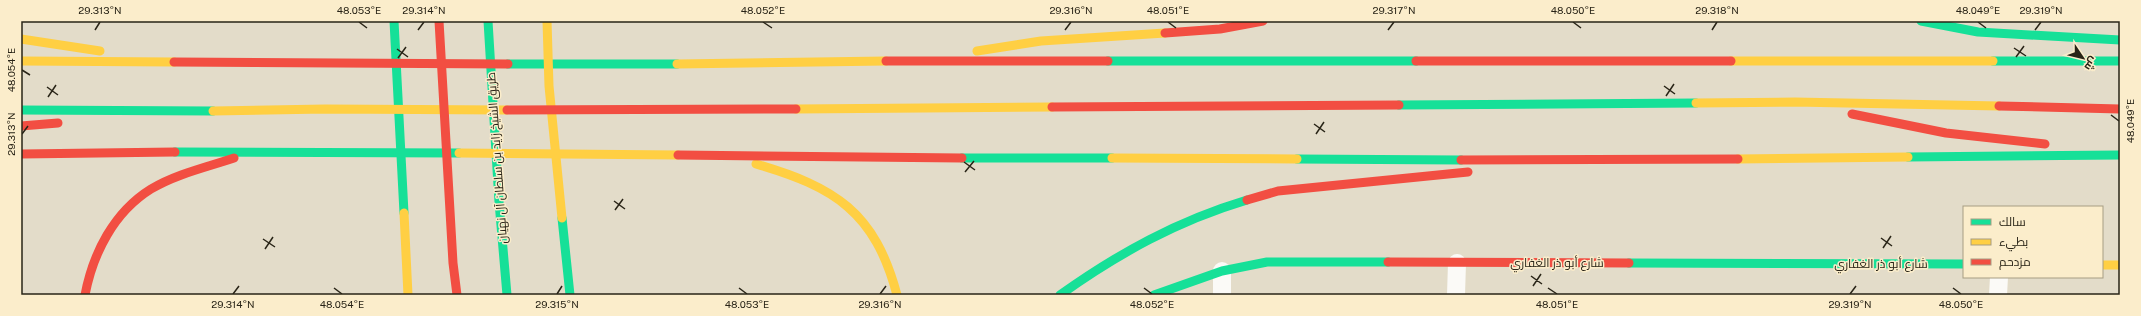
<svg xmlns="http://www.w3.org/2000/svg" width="2141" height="316" viewBox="0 0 2141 316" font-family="'Public Sans',Cairo,sans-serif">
	<rect width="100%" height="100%" fill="#e3dcc9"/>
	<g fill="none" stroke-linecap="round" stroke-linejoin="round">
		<!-- street -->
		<g stroke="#fbfaf7" stroke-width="18">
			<polyline points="1222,295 1222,271"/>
			<polyline points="1456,295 1457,263"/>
			<polyline points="1998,295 1999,277"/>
		</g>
		<!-- fast -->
		<g stroke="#16e098" stroke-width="9">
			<polyline points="394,21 404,213"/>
			<polyline points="488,21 499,202 507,295"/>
			<polyline points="1921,21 1978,32 2120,40"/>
			<polyline points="1108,61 1416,61"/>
			<polyline points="1993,61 2120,61"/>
			<polyline points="508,64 677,64"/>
			<polyline points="1399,105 1696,103"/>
			<polyline points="21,110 213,111"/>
			<polyline points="175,152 459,153"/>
			<polyline points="1908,157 2120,155"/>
			<polyline points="962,158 1112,158"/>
			<polyline points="1297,159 1461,160"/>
			<polyline points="562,218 570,295"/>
			<polyline points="1629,263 1964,264"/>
			<path d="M1060 295C1119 253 1177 221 1247 200"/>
			<polyline points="1154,295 1222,271 1267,262 1388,262"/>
		</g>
		<!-- slow -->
		<g stroke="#ffcf43" stroke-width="9">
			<polyline points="547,21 549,86 562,218"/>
			<polyline points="21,39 100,51"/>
			<polyline points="977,51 1041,41 1165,33"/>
			<polyline points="21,61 174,62"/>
			<polyline points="1731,61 1993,61"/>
			<polyline points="677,64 886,61"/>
			<polyline points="1696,103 1795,102 1999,106"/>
			<polyline points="796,109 1052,107"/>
			<polyline points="213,111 325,109 507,110"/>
			<polyline points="459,153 678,155"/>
			<polyline points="1112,158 1297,159"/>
			<polyline points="1738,159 1908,157"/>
			<path d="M756 164C835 187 875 212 897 295"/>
			<polyline points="404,213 408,295"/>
			<polyline points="2102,265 2120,265"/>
		</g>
		<!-- jam -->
		<g stroke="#f24e42" stroke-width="9">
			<polyline points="439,21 453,263 457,295"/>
			<polyline points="1165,33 1220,29 1263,21"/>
			<polyline points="886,61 1108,61"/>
			<polyline points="1416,61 1731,61"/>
			<polyline points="174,62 508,64"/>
			<polyline points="1999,106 2120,109"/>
			<polyline points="1052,107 1399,105"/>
			<polyline points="507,110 796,109"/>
			<polyline points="1852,114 1946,133 2045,144"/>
			<polyline points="21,126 58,123"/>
			<polyline points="21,154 175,152"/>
			<polyline points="678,155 962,158"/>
			<polyline points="1461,160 1738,159"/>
			<polyline points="1247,200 1278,191 1468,172"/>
			<polyline points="1388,262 1629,263"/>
			<path d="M85 295C93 253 114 212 151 189 176 174 207 167 234 158"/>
		</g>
	</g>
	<!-- ticks -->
	<path fill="none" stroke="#292417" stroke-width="1.5" d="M359 22 367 28M763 22 772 28M1168 22 1176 28M1573 22 1581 28M1978 22 1986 28M95 30 100 22M418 30 424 22M1065 30 1071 22M1388 30 1394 22M1712 30 1717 22M2035 30 2041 22M2014 48 2026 56M397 49 408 57M2016 57 2024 46M398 58 406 47M22 70 30 75M1664 86 1675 94M47 87 58 95M1666 96 1674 84M48 97 56 85M2111 115 2119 121M1314 124 1325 132M22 134 28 126M1316 134 1324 122M964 162 975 170M965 172 974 161M614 201 625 209M615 210 623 199M1881 238 1892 246M263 239 275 247M1883 248 1891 236M265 249 273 237M1531 276 1542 284M1533 286 1541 274M334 288 342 294M739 288 747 294M1144 288 1152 294M1548 288 1557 294M1953 288 1961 294M233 294 239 286M557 294 562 286M880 294 886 286M1850 294 1856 286"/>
	<g text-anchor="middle" stroke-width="3" stroke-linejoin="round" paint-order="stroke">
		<!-- street labels -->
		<g font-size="12" fill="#292417" stroke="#fbedcb">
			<text transform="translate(497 158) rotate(-94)" y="4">طريق الشيخ زايد بن سلطان آل نهيان</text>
			<text x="1557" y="267">شارع أبو ذر الغفاري</text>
			<text x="1881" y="268">شارع أبو ذر الغفاري</text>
		</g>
	</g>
	<!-- border -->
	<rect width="2141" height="316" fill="none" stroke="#fbedcb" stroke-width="44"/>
	<!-- legend -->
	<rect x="1963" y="206" width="140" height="72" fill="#fbedcb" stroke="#a79d83"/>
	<rect x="1971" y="219" width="20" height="6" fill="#16e098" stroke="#a79d83"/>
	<text x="1999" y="226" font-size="12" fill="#292417">سالك</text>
	<rect x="1971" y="239" width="20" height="6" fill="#ffcf43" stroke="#a79d83"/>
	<text x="1999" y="246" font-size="12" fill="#292417">بطيء</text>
	<rect x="1971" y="259" width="20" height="6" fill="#f24e42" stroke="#a79d83"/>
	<text x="1999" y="266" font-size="12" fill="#292417">مزدحم</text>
	<!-- north arrow -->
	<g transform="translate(2083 58) rotate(125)" stroke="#fbedcb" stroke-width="3" paint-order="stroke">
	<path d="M0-3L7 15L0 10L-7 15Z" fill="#292417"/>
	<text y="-6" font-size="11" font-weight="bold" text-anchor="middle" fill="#292417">ش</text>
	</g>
	<rect x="22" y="22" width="2097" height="272" fill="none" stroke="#292417" stroke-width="1.5"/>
	<g font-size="10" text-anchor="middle" fill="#292417">
		<text x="100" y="14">29.313°N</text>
		<text x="359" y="14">48.053°E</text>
		<text x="424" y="14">29.314°N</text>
		<text x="763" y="14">48.052°E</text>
		<text x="1071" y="14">29.316°N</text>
		<text x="1168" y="14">48.051°E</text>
		<text x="1394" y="14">29.317°N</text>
		<text x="1573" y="14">48.050°E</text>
		<text x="1717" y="14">29.318°N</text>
		<text x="1978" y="14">48.049°E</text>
		<text x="2041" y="14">29.319°N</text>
		<text transform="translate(11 70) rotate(-90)" y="4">48.054°E</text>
		<text transform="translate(2130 121) rotate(-90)" y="4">48.049°E</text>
		<text transform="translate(11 134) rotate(-90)" y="4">29.313°N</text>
		<text x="233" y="308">29.314°N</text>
		<text x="342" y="308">48.054°E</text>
		<text x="557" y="308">29.315°N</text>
		<text x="747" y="308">48.053°E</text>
		<text x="880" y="308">29.316°N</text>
		<text x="1152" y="308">48.052°E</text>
		<text x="1557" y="308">48.051°E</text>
		<text x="1850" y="308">29.319°N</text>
		<text x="1961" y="308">48.050°E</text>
	</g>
</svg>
